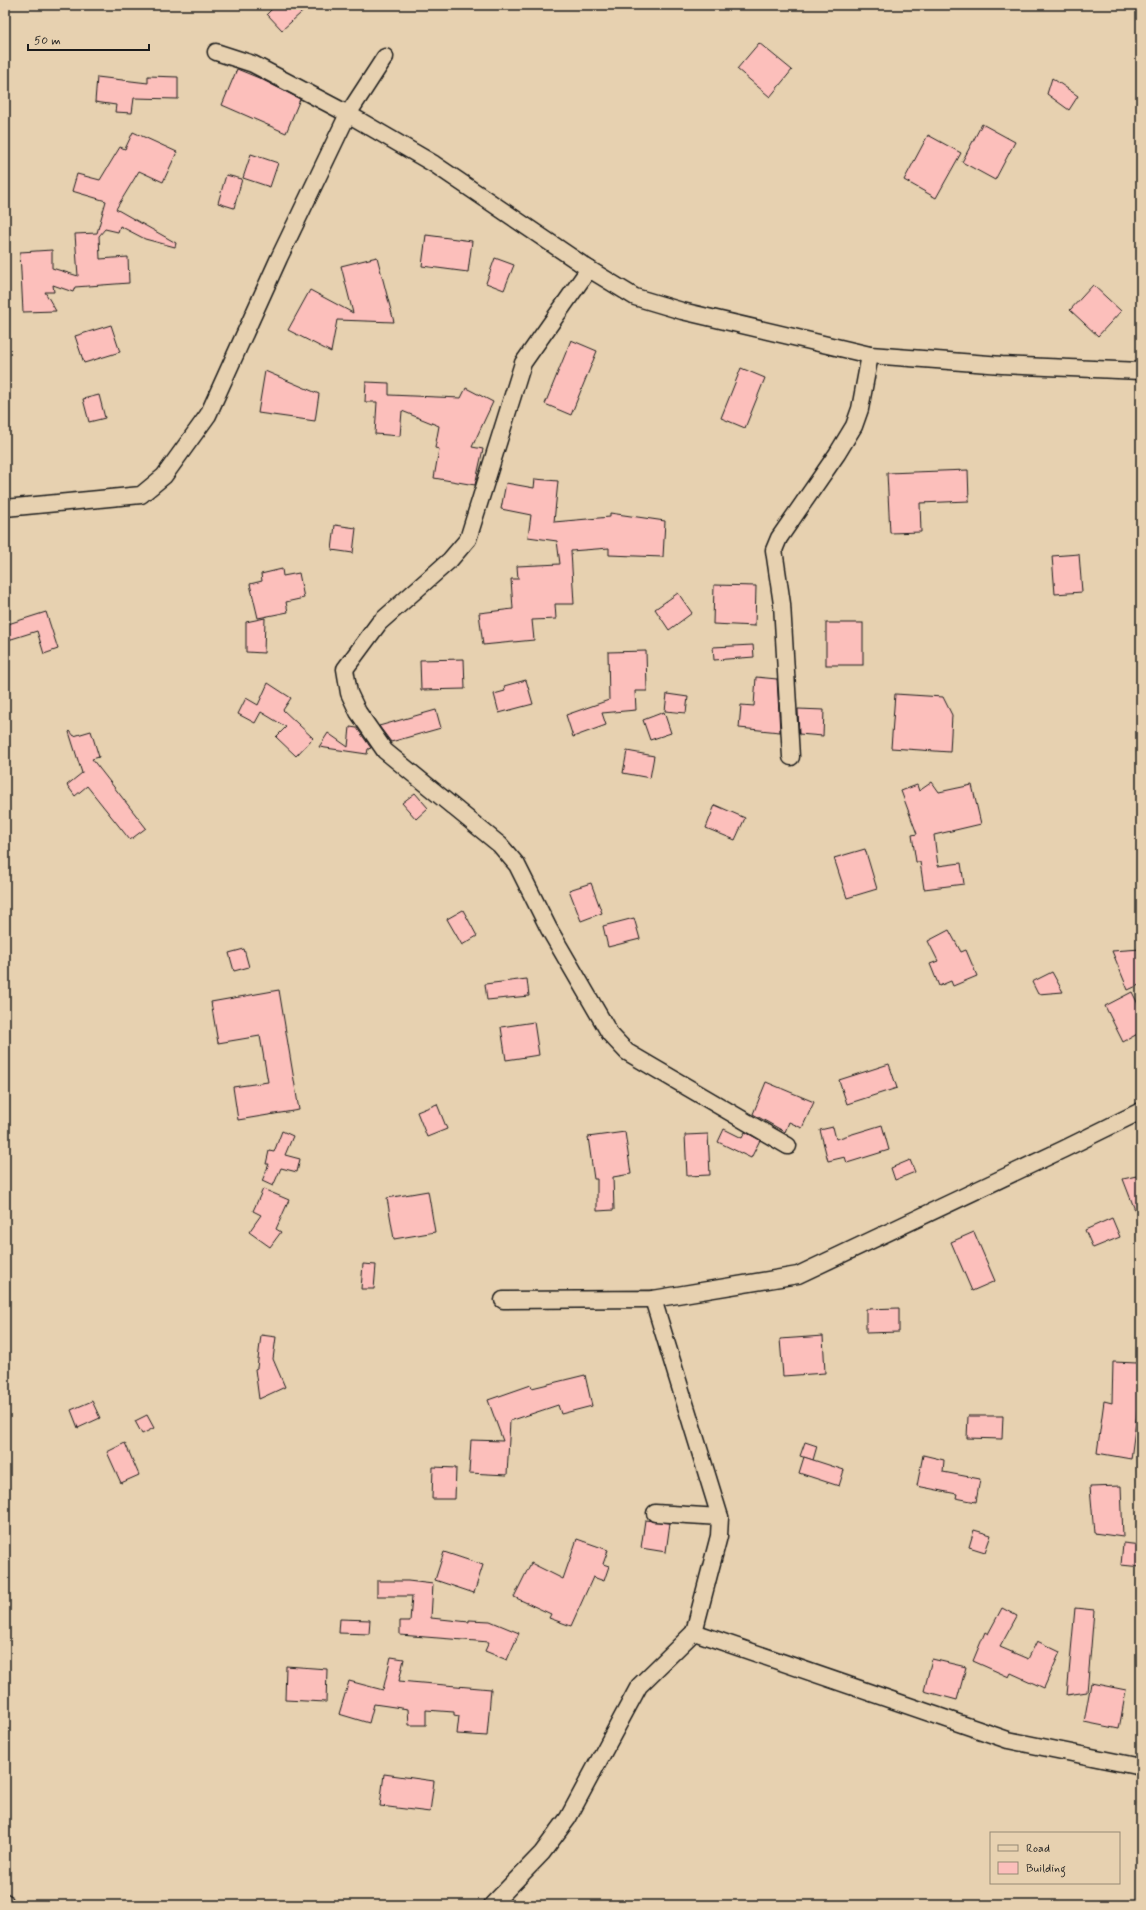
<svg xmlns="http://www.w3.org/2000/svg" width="1146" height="1910" viewBox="0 0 1146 1910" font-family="Mynerve,sans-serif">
	<rect width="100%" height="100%" fill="#e7d1b0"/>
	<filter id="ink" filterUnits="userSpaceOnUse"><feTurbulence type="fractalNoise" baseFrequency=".025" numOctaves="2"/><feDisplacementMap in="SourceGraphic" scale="8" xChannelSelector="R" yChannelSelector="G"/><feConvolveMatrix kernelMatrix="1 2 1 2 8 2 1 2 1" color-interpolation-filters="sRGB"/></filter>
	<g filter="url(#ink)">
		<!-- building -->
		<g fill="#fcbfbb" stroke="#1c1c1c">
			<polygon points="276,5 310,5 282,30 267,14"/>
			<polygon points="759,43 792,70 770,97 737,69"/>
			<polygon points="237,69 259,78 300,99 286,133 222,105"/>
			<polygon points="148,76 178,77 178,99 134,98 132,113 115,112 116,105 95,102 97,77 148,83"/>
			<polygon points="1052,78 1078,96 1069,110 1047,94"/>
			<polygon points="982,124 1015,142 995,180 962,162"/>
			<polygon points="133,132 177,152 163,182 139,171 116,209 176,243 175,247 145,239 120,226 118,232 105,229 99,236 100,259 128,257 129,283 75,287 73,292 53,285 54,292 45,292 56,311 23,312 20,252 52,250 52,268 78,276 75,234 97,233 106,201 72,191 77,174 100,180 120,147 125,149"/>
			<polygon points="928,135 961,153 936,198 904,180"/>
			<polygon points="251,154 278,163 270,187 243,178"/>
			<polygon points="226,175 242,179 234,208 218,203"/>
			<polygon points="426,235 472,241 468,272 422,266"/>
			<polygon points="377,257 394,322 337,320 331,352 288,330 310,290 353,313 341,266"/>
			<polygon points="495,258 514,265 504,290 486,283"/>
			<polygon points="1093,285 1121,311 1098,336 1070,310"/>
			<polygon points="111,325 120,352 84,363 75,336"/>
			<polygon points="571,340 597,351 571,415 545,404"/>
			<polygon points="741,368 765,378 745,428 721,418"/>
			<polygon points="265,371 319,394 315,421 258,413"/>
			<polygon points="366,382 389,383 389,395 461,398 466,388 493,402 472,447 483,449 475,485 434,478 439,449 435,448 439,426 402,411 400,436 375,434 377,402 365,402"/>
			<polygon points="99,395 105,418 89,422 83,399"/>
			<polygon points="968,470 969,501 920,503 921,532 890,533 887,473"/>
			<polygon points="535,479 558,481 554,522 610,517 610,513 665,521 663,557 609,555 609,548 571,551 574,604 555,604 556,619 532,620 534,640 483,645 479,613 513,609 511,579 518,579 517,566 560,564 557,541 528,537 531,515 501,509 506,483 534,488"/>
			<polygon points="335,525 356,528 353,553 332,550"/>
			<polygon points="1079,554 1082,592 1055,594 1052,556"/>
			<polygon points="282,569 283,576 299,573 304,598 286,602 288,612 258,618 250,584 262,581 261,574"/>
			<polygon points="714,585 756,586 755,626 713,624"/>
			<polygon points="678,593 692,613 669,630 655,609"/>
			<polygon points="46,612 58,649 44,654 37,631 5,641 5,625"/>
			<polygon points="265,618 264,653 246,652 246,622"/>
			<rect x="826" y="623" width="37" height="42"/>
			<polygon points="753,645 754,657 714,660 713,647"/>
			<polygon points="646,651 647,691 635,691 636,710 602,713 606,725 573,737 566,715 609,700 608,652"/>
			<polygon points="464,659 465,689 421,690 420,660"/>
			<polygon points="756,677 777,679 780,732 739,728 741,705 754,706"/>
			<polygon points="526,680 533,704 499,713 494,694 505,691 504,686"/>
			<polygon points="268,683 291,698 283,710 313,738 296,756 276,737 286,727 261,712 255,723 238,714 246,698 258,705"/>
			<polygon points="667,694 688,697 686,713 665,711"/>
			<polygon points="895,694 943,697 952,715 950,752 891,748"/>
			<polygon points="798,709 824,710 823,736 799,734"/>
			<polygon points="436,710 441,728 391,742 379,726"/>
			<polygon points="664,712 671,733 650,740 643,720"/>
			<polygon points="350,727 357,728 371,748 368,749 367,754 319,747 328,733 348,747"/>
			<polygon points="70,731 74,736 91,731 99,757 92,759 146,828 130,840 87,786 75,796 67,785 82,773 69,732"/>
			<polygon points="627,751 654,756 650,778 623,773"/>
			<polygon points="932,782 939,792 972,785 981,824 934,835 938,866 961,863 964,884 924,889 920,862 916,862 912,835 917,834 901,791 917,785 919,791"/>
			<polygon points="415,793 428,808 416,819 402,803"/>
			<polygon points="715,805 745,818 735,840 706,828"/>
			<polygon points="865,849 877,889 847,898 834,858"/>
			<polygon points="591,883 602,913 581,921 569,890"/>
			<polygon points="463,910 477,936 462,945 447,919"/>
			<polygon points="634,918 640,939 608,947 603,926"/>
			<polygon points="949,930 961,952 966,950 977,976 953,986 951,981 939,986 930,964 938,961 928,941"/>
			<polygon points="244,949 249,967 234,971 229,953"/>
			<polygon points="1141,949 1141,984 1128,990 1112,951"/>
			<polygon points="1052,972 1063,992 1038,994 1032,982"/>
			<polygon points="527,979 529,996 487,1000 485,984"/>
			<polygon points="279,990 299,1110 238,1120 233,1087 268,1082 260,1036 218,1043 211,1002"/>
			<polygon points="1132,992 1141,1010 1141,1032 1123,1042 1105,1006"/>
			<polygon points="534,1022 539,1055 506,1060 501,1027"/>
			<polygon points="889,1064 897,1088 847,1104 839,1080"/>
			<polygon points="766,1082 814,1102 802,1128 789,1122 785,1132 753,1114"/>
			<polygon points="437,1104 447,1129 427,1137 417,1112"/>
			<polygon points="882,1125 889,1150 847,1163 845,1157 828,1161 820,1130 833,1127 836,1139"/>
			<polygon points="724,1129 742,1138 745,1132 760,1140 751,1158 718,1142"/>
			<polygon points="282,1131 293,1136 285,1155 300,1159 297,1172 281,1168 273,1186 262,1181 269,1164 266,1164 269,1151 274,1152"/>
			<polygon points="625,1132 631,1174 613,1177 614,1210 597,1211 597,1179 594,1179 588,1137"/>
			<polygon points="708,1134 710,1175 687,1176 685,1135"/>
			<polygon points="910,1160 915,1172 895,1180 891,1168"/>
			<polygon points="1141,1175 1141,1223 1140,1223 1123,1179"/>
			<polygon points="263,1189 289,1200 276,1229 281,1232 270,1247 249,1232 261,1215 253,1211"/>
			<polygon points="428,1191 435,1232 394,1239 387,1198"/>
			<polygon points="1112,1218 1120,1237 1093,1248 1085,1230"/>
			<polygon points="974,1232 995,1281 972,1291 951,1242"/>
			<polygon points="363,1264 376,1265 374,1289 361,1289"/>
			<polygon points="899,1308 899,1332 866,1333 866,1309"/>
			<polygon points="261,1335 276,1337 273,1359 285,1387 259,1399 255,1369 257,1368"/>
			<polygon points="823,1336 825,1373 783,1376 780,1339"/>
			<polygon points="1113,1362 1137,1363 1138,1406 1131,1459 1097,1453 1104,1401 1112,1403"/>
			<polygon points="585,1375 592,1406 561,1414 558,1405 510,1421 507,1475 469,1473 471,1440 503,1441 488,1400 531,1385 532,1388"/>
			<polygon points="92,1401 100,1418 78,1428 71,1410"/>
			<polygon points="147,1415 154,1428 142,1434 135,1421"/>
			<polygon points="968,1416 1003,1416 1002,1439 967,1438"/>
			<polygon points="805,1442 817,1446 813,1460 800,1456"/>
			<polygon points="125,1443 139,1475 121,1483 107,1452"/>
			<polygon points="923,1455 944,1460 943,1472 980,1479 976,1502 956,1498 957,1494 917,1486"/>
			<polygon points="804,1457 844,1470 839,1486 799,1473"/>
			<polygon points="433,1467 456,1468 455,1499 432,1499"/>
			<polygon points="1121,1486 1123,1537 1094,1533 1090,1487"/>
			<polygon points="645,1520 670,1523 666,1552 641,1548"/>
			<polygon points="974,1530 991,1535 985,1552 969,1547"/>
			<polygon points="577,1539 608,1550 603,1564 609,1566 604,1581 593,1577 571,1626 549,1618 551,1614 514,1597 531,1563 563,1579"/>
			<polygon points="1123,1543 1141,1545 1141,1567 1121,1565"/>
			<polygon points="444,1552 483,1565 474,1593 435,1580"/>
			<polygon points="377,1581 408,1581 433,1584 431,1618 469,1622 469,1620 490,1621 519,1633 507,1660 485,1651 489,1642 400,1635 400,1621 410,1621 412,1596 377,1596"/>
			<polygon points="1002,1608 1017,1616 1000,1647 1028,1659 1037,1641 1060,1652 1044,1688 1011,1673 1009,1677 973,1661 985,1632 988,1634"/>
			<polygon points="1075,1608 1094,1610 1091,1647 1087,1692 1067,1695"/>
			<polygon points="340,1619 370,1620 369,1634 339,1633"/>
			<polygon points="391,1657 404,1659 399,1681 491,1689 487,1736 457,1734 459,1716 454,1715 454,1712 426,1710 426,1725 409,1725 408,1709 374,1704 369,1723 339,1714 349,1681 383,1690"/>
			<polygon points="932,1659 966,1667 957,1700 924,1691"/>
			<polygon points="286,1666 327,1669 326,1702 285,1700"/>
			<polygon points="1091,1683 1126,1690 1119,1729 1084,1722"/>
			<polygon points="384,1774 434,1781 430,1812 380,1806"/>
		</g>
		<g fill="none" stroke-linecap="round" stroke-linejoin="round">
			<defs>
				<g id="minor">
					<polyline points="216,52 253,64 348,114 434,164 589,269 635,297 682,311 870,355 1002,365 1141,371"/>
					<polyline points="589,269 523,363 468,539 450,560 379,623 345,669 349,693 358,712 385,751 500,845 517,865 549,929 610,1034 627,1052 788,1146"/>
					<polyline points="5,508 141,495 164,476 208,415 279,258 348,114 385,57"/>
					<polyline points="791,757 782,604 774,550 779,538 837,454 854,426 860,409 870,355"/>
					<polyline points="503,1300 653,1299 798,1275 1064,1149 1141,1111"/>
					<polyline points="655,1513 720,1517"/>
					<polyline points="694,1632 1008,1740 1141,1767"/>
					<polyline points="5,1902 5,1905"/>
					<polyline points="492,1905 542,1853 568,1818 639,1686 694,1632 719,1536 720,1517 653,1299"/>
				</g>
			</defs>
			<!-- minor casing -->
			<use href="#minor" stroke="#1c1c1c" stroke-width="19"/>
			<!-- minor -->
			<use href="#minor" stroke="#e7d1b0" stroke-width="16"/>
		</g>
	</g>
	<!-- margin -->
	<rect width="1146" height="1910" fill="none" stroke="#e7d1b0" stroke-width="20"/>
	<rect x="10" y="10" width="1126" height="1890" fill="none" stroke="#1c1c1c" stroke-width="1.5" filter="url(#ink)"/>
	<!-- legend -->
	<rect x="990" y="1832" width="130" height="52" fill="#e7d1b0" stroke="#968975"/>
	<rect x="998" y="1845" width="20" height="6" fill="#e7d1b0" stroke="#968975"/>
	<text x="1026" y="1852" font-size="12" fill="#1c1c1c">Road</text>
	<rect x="998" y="1862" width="20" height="12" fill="#fcbfbb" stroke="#968975"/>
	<text x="1026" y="1872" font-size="12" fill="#1c1c1c">Building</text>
	<!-- scale -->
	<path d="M28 44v6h121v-6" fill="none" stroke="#1c1c1c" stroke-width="2"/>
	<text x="34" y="44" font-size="12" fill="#1c1c1c" stroke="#e7d1b0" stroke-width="3" paint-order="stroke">50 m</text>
</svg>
